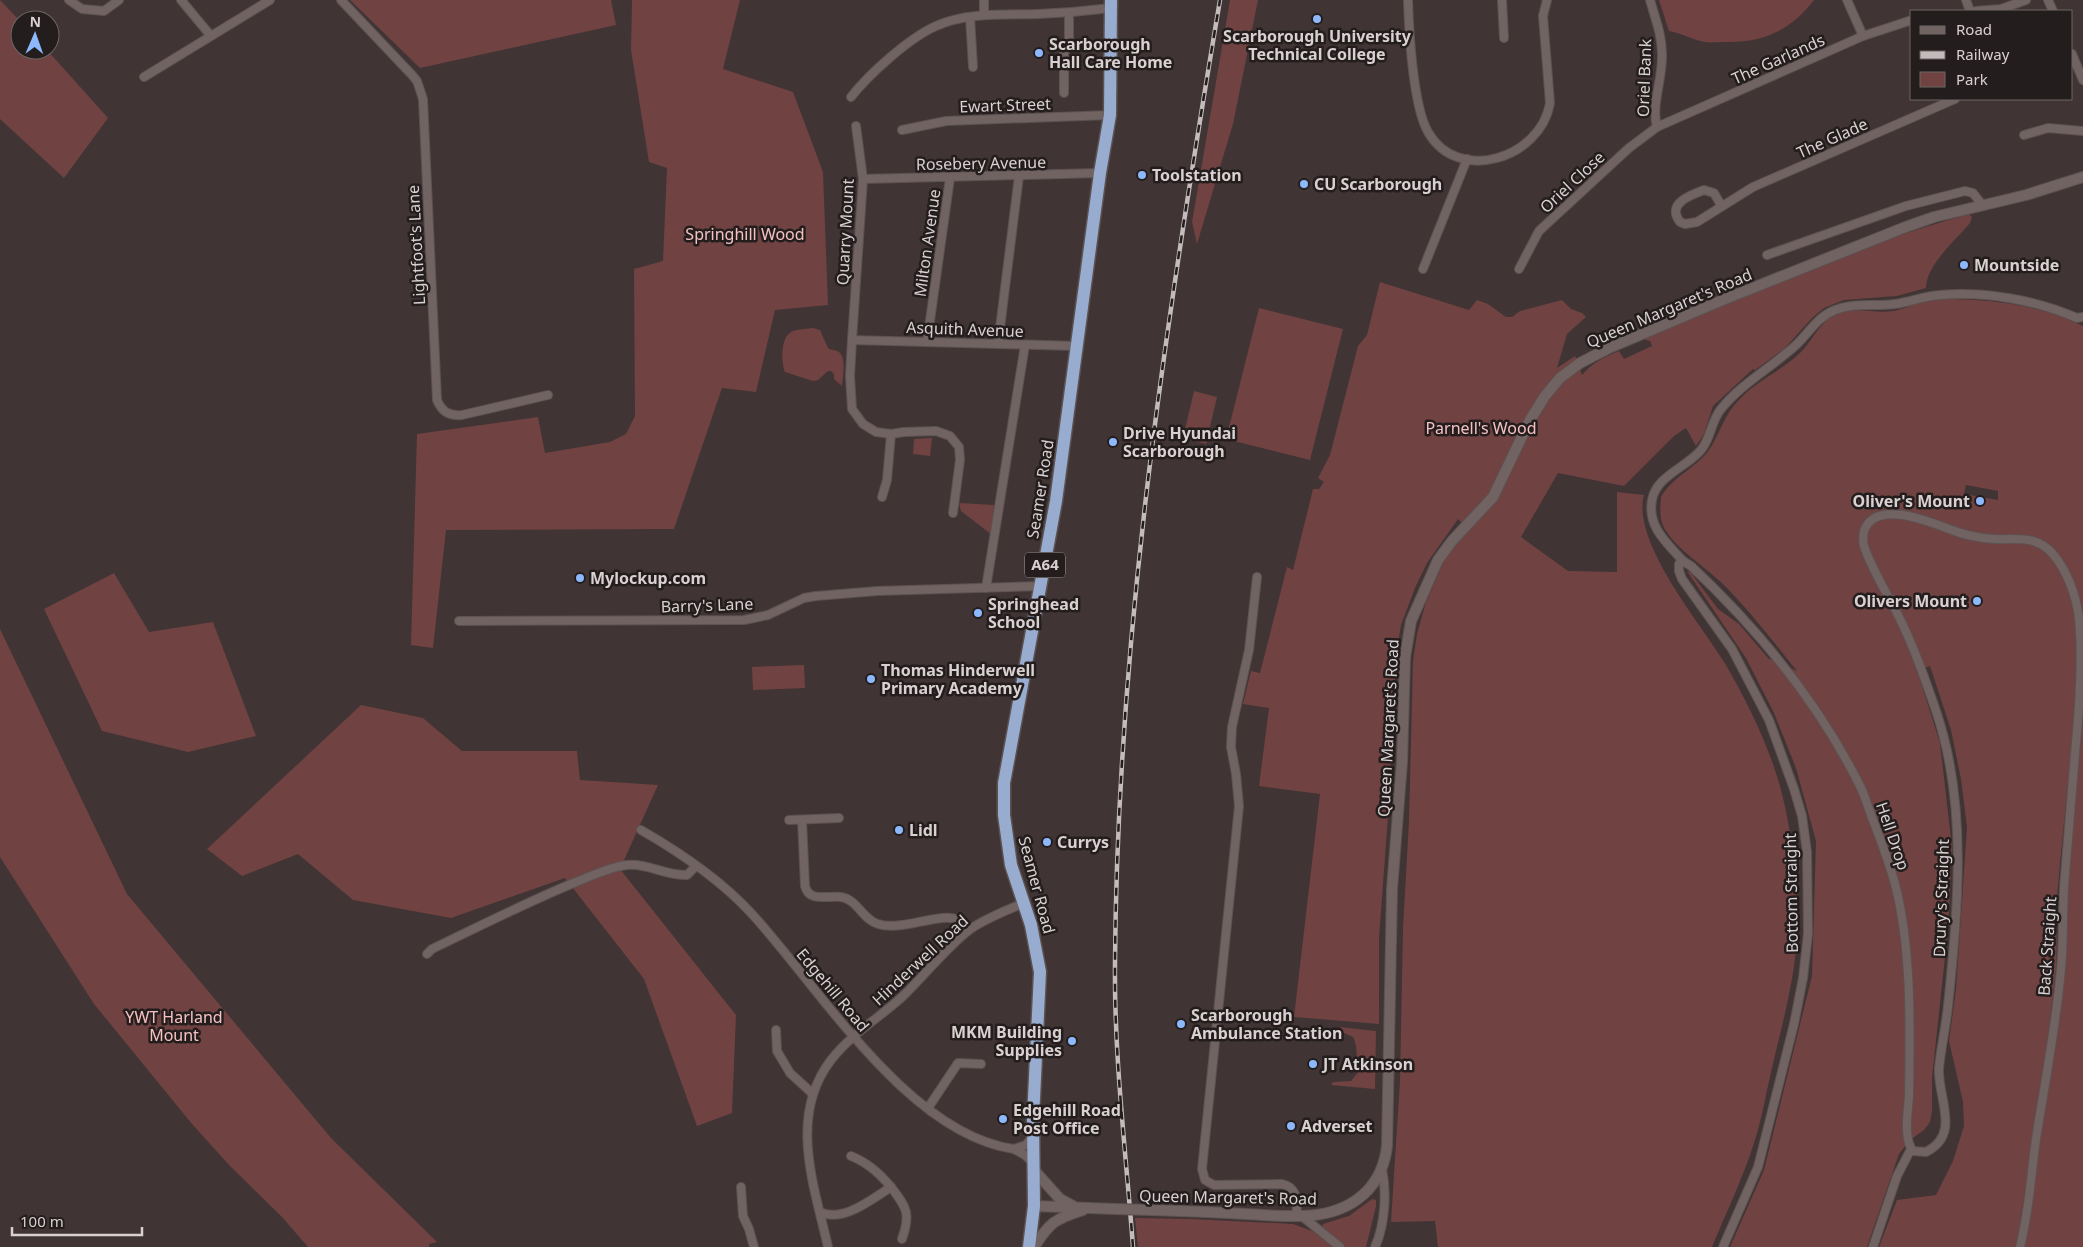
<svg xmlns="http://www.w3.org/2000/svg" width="2083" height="1247" viewBox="0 0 2083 1247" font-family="'Noto Sans',sans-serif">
	<rect width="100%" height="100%" fill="#413434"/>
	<!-- green -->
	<g fill="#704242" fill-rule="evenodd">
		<polygon points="0,0 20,21 20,50 47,50 108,118 64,178 0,119"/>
		<polygon points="350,0 611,0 616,25 420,68"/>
		<polygon points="632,0 740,0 723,69 793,92 823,172 828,305 775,310 756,392 722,388 674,529 446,530 433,648 411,645 417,434 538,417 545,453 610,442 626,434 635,416 634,269 663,261 667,168 649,162 631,50"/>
		<polygon points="1230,0 1258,0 1233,124 1197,244 1192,222"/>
		<path d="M1659 0H1814C1790 31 1763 43 1724 42 1718 42 1711 43 1705 42 1693 40 1681 33 1669 31Z"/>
		<path d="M1969 214 1972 217 1970 223C1956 240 1926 265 1926 288L1897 296 1844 300 1824 308 1812 318 1785 348 1755 370 1753 369 1713 406 1704 434 1696 446 1686 428 1674 436 1624 486 1558 473 1521 537 1568 571 1617 572V492L1644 495C1631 542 1702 625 1726 665 1749 705 1771 750 1782 794 1794 842 1800 901 1796 950 1792 990 1781 1029 1772 1068 1766 1093 1762 1119 1754 1143 1743 1178 1726 1213 1712 1247H1438L1435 1221 1391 1222 1400 1081 1403 928 1409 821 1413 661 1417 634 1426 602 1444 561 1452 548 1468 529 1458 519 1427 563 1415 588 1401 625 1399 637 1394 689 1389 803 1379 938V1024L1294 1017 1320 794 1259 786 1269 708 1243 704 1251 671 1260 673 1287 567 1293 570 1313 489H1319L1324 482 1318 478 1330 455 1358 346 1367 335 1380 282 1469 310 1477 300 1488 304 1506 317H1512L1520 311 1562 300 1571 309 1582 313 1586 317 1567 334 1557 368 1575 356 1582 375C1592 363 1604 357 1619 351L1624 359 1652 346 1650 341 1645 340 1647 337C1753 292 1858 245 1969 214Z"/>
		<path d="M1944 299C1992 299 2040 305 2083 326V644L2077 645C2076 729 2064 813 2057 897 2055 921 2058 945 2056 969 2047 1056 2032 1143 2019 1231L2015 1247H1879L1897 1200 1936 1195 1953 1161 1964 1126 1963 1102 1949 1041 1956 989 1967 827 1961 779 1951 730 1930 666 1917 670 1940 743 1952 847 1948 929 1932 1078V1111L1930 1122 1924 1130 1910 1140 1899 1154 1867 1247H1730L1764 1170 1812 976 1816 841 1796 768 1774 713 1746 658 1687 571 1691 573 1718 609 1739 624 1768 658 1797 671C1773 641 1749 610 1722 583 1705 567 1677 549 1666 531 1659 520 1660 509 1661 497 1671 479 1691 470 1705 455 1719 439 1722 417 1738 401 1756 380 1782 371 1801 352 1813 340 1820 321 1837 314 1856 306 1874 314 1893 311 1902 310 1910 305 1918 303 1927 301 1936 300 1944 299ZM1966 485 1998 491V500L1964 494Z"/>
		<polygon points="1259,308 1343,329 1310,460 1226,439"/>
		<path d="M813 328 820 330 828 348C832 351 836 349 840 353 846 359 843 377 842 386L834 379V374L831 371H828L818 380 813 381 785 372C781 362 780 336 793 331 799 329 807 329 813 328Z"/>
		<polygon points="1194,391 1217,397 1206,444 1183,438"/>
		<polygon points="932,438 930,456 913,454 914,439"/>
		<polygon points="959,503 994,505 992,535 961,511"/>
		<polygon points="114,573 149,632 213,622 256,736 188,752 102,731 44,609"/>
		<polygon points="0,629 127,894 331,1138 437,1242 429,1244 429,1247 308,1247 282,1217 230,1166 192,1124 94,1004 0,857"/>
		<polygon points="804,665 805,688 753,690 752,667"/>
		<polygon points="361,705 423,718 462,751 577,751 580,780 658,785 620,869 736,1015 732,1113 697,1126 644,979 565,878 451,918 353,900 298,854 242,876 207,849"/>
		<polygon points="2083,715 2083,1247 2023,1247 2054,1054 2065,970 2069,862"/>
		<path d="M1339 1027 1376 1031 1375 1089 1331 1085 1333 1082 1351 1081 1359 1071C1355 1060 1359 1049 1353 1037L1342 1032Z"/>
		<polygon points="1372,1199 1376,1200 1376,1206 1366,1247 1345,1247 1322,1226 1323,1224 1349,1216"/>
		<polygon points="1135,1218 1191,1219 1293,1224 1312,1231 1334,1247 1138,1247"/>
	</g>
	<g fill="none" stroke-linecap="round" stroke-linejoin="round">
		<defs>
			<g id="minor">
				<polyline points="69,0 82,9 104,11 119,0"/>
				<polyline points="181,0 211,36"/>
				<path d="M341 0 412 75 417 81 423 99 437 400C442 412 449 416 462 415L548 395"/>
				<polyline points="984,0 984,15"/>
				<path d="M1408 0C1409 32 1413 106 1428 132 1458 185 1541 158 1550 103L1543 16 1547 0"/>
				<polyline points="1502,0 1504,38"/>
				<path d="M1650 0C1655 18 1662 35 1662 54 1663 78 1651 104 1657 127"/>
				<polyline points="1847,0 1863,36"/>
				<polyline points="1966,0 1970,11"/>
				<polyline points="2048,0 2053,11"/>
				<polyline points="1976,11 2001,9 2026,0"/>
				<polyline points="970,17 973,67"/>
				<polyline points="2072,54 2083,80"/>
				<polyline points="144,77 270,0"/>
				<polyline points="1064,93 1064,53 1069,41 1069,13"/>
				<path d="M851 97C869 74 909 38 936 26 967 12 1005 15 1038 14 1063 13 1087 11 1111 8"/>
				<polyline points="856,126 863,179 852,340 850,376 852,409 863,424 876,432 891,434 904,432 936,431 950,436 959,447 960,460 953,513"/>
				<polyline points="902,130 946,121 1110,115"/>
				<polyline points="2024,135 2048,128 2083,131"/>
				<polyline points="863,179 1100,173"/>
				<path d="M1721 205 1714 193 1704 190C1690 195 1666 204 1680 222L1685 224 1697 222 1753 187 1955 99"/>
				<polyline points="1767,255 1906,206 1965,191 1973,193 1983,206"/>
				<polyline points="1423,269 1467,159"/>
				<polyline points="1519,269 1539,231 1629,148 1657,127 1863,36 1912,20"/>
				<polyline points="852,340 1077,346"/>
				<polyline points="927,342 950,178"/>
				<polyline points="998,344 1019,176"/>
				<polyline points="882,497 887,480 891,434"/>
				<path d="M1683 561C1667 543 1647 527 1652 500 1656 476 1687 467 1701 450 1711 438 1711 421 1721 409 1742 383 1772 367 1796 345 1809 333 1817 317 1835 310 1854 302 1875 307 1895 304 1910 302 1924 296 1940 295 1985 291 2035 300 2077 318L2083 317"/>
				<path d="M1257 577 1249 650 1232 727 1231 747 1236 774 1239 806 1202 1169 1205 1180 1214 1185 1282 1184C1299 1188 1296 1202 1297 1216"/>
				<polyline points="986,588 1025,345"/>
				<polyline points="459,621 744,620 768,615 804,598 816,596 877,591 1042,586"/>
				<polyline points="789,820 839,818"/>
				<path d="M802 820 805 886C809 903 828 895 841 897 857 899 863 920 878 924 901 932 942 911 958 920 962 922 965 927 968 931"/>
				<path d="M641 830C681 853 721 880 752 914 820 988 908 1134 1014 1149"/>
				<path d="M427 954 432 949C480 926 527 902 576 882 592 876 609 867 627 865 648 863 666 876 687 875L696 866"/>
				<polyline points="776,1030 777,1051 790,1073 813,1094"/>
				<polyline points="928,1108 958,1063 981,1064"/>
				<polyline points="1033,1163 1025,1155 1014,1149 1026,1145 1033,1136"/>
				<polyline points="741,1187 743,1216 749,1229 754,1247"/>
				<path d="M891 1187C907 1208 911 1214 902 1239"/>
				<path d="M820 1212C843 1223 872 1199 891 1187 879 1173 868 1163 851 1156"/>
				<polyline points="1303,1217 1340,1247"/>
				<path d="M828 1247C814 1185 788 1116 831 1060 850 1035 879 1018 902 997 923 977 947 947 969 930 986 918 1005 911 1024 903"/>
				<path d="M1375 1247C1385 1225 1387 1192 1382 1169"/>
				<path d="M1723 1247 1758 1167 1794 1024 1803 978 1808 934 1807 852 1802 816 1794 789 1769 720 1732 649 1682 579 1679 571V564L1683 561 1691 566C1758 629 1818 702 1859 784 1865 795 1868 808 1873 820 1881 841 1889 862 1895 884 1912 949 1910 1029 1909 1096 1908 1111 1903 1139 1913 1151L1926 1152C1962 1134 1937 1097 1939 1068 1941 1047 1946 1026 1948 1006 1958 908 1968 805 1936 711 1925 679 1914 647 1899 617 1889 597 1870 566 1864 546 1863 542 1863 536 1864 531 1875 499 1928 521 1949 529 1964 535 1978 538 1994 539 2017 540 2036 535 2052 553 2067 570 2076 595 2079 618 2083 659 2080 701 2076 742 2072 786 2069 831 2065 875 2062 906 2064 937 2061 969 2056 1026 2045 1082 2036 1139 2031 1175 2029 1212 2020 1247"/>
				<polyline points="1873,1247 1897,1176 1911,1149"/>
			</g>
			<g id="secondary">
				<polyline points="1033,1169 1060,1199 1073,1206"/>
				<polyline points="1034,1206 1116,1209"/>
				<path d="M1151 1210C1183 1211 1214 1212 1246 1214 1288 1216 1336 1224 1368 1190 1379 1178 1385 1164 1387 1146L1392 889 1402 762 1405 657 1411 621 1438 560 1452 541 1493 497 1530 420 1545 396 1560 378 1580 363 1609 348 1730 297 1903 228 1934 217 2026 195 2083 177"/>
				<path d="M1034 1247C1050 1222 1055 1219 1083 1210"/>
			</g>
			<polyline id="trunk" points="1029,1247 1034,1206 1033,1119 1040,972 1031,925 1011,865 1004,815 1004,783 1056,501 1100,173 1110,115 1111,0"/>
		</defs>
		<!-- minor casing -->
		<use href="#minor" stroke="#5c5252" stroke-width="10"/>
		<!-- secondary casing -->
		<use href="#secondary" stroke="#5c5252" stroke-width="12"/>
		<!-- trunk casing -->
		<use href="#trunk" stroke="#5c5252" stroke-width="15"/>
		<!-- minor -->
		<use href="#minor" stroke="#716362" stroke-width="8"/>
		<!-- secondary -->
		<use href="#secondary" stroke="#716362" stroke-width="10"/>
		<!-- trunk -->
		<use href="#trunk" stroke="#98acd0" stroke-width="12"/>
		<defs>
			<path id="rail" d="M1133 1247C1126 1153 1114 1058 1115 964 1117 640 1166 319 1220 0"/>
		</defs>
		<!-- rail casing -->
		<use href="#rail" stroke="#c4bcbc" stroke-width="4.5"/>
		<!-- rail -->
		<use href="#rail" stroke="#231e1d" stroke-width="2.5" stroke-dasharray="8" stroke-linecap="butt"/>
		<defs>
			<polyline id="secondary-bridge" points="1116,1209 1151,1210"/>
		</defs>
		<!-- secondary-bridge casing -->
		<use href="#secondary-bridge" stroke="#5c5252" stroke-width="12" stroke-linecap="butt"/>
		<!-- secondary-bridge -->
		<use href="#secondary-bridge" stroke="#716362" stroke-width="10"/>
	</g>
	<!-- markers -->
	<g fill="#8db9fc" stroke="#231e1d" stroke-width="2">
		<circle cx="1317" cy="19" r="5"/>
		<circle cx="1039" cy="53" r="5"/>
		<circle cx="1142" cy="175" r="5"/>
		<circle cx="1304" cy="184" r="5"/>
		<circle cx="1964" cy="265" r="5"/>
		<circle cx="1113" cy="442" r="5"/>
		<circle cx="1980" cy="501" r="5"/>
		<circle cx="580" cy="578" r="5"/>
		<circle cx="1977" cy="601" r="5"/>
		<circle cx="978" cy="613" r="5"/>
		<circle cx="871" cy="679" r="5"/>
		<circle cx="899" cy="830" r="5"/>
		<circle cx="1047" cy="842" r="5"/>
		<circle cx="1181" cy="1024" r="5"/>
		<circle cx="1072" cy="1041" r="5"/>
		<circle cx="1313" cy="1064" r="5"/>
		<circle cx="1003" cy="1119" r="5"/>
		<circle cx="1291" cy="1126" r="5"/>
	</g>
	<g text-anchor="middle" stroke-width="5" stroke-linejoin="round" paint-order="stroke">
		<!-- shield labels -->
		<rect fill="#231e1d" stroke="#a29b9b" stroke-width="1" x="1025" y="552.5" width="40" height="25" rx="4"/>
		<g font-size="15" font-weight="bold" fill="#d9d1d1">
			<text x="1045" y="570">A64</text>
		</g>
		<!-- poi labels -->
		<g font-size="16" font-weight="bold" fill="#d9d1d1" stroke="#231e1d" text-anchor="start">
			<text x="1317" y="42" text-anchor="middle">Scarborough University<tspan x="1317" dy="18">Technical College</tspan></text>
			<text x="1049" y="50">Scarborough<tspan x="1049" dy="18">Hall Care Home</tspan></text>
			<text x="1152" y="181">Toolstation</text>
			<text x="1314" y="190">CU Scarborough</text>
			<text x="1974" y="271">Mountside</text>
			<text x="1123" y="439">Drive Hyundai<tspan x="1123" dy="18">Scarborough</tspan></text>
			<text x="1970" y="507" text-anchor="end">Oliver's Mount</text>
			<text x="590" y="584">Mylockup.com</text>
			<text x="1967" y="607" text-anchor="end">Olivers Mount</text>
			<text x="988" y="610">Springhead<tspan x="988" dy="18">School</tspan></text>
			<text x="881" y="676">Thomas Hinderwell<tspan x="881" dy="18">Primary Academy</tspan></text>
			<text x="909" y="836">Lidl</text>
			<text x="1057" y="848">Currys</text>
			<text x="1191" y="1021">Scarborough<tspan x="1191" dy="18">Ambulance Station</tspan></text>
			<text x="1062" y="1038" text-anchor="end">MKM Building<tspan x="1062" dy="18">Supplies</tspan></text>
			<text x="1323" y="1070">JT Atkinson</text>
			<text x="1013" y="1116">Edgehill Road<tspan x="1013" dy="18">Post Office</tspan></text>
			<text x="1301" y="1132">Adverset</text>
		</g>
		<!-- street labels -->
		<g font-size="16" fill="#d9d1d1" stroke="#231e1d">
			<text transform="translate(1778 59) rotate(-24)" y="6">The Garlands</text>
			<text transform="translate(1644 78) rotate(-88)" y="6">Oriel Bank</text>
			<text transform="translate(1005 105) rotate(-2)" y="6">Ewart Street</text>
			<text transform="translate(1832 138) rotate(-24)" y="6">The Glade</text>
			<text transform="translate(981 163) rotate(-1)" y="6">Rosebery Avenue</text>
			<text transform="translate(1572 182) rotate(-43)" y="6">Oriel Close</text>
			<text transform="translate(845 232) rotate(-87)" y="6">Quarry Mount</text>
			<text transform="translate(927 243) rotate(-82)" y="6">Milton Avenue</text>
			<text transform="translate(416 245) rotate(-93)" y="6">Lightfoot's Lane</text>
			<text transform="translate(1669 308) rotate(-23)" y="6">Queen Margaret's Road</text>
			<text transform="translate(965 329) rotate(2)" y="6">Asquith Avenue</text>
			<text transform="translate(1040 489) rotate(-81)" y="6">Seamer Road</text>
			<text transform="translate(707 605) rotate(-2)" y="6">Barry's Lane</text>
			<text transform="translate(1388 728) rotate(-87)" y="6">Queen Margaret's Road</text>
			<text transform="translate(1893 836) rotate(71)" y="6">Hell Drop</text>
			<text transform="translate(1037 885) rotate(75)" y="6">Seamer Road</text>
			<text transform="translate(1791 893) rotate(-91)" y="6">Bottom Straight</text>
			<text transform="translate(1941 898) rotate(-88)" y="6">Drury's Straight</text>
			<text transform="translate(2047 946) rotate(-86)" y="6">Back Straight</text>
			<text transform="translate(920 960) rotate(-43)" y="6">Hinderwell Road</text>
			<text transform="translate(833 990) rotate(50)" y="6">Edgehill Road</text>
			<text transform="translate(1228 1197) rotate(1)" y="6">Queen Margaret's Road</text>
		</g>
		<!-- park labels -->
		<g font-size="16" fill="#f5c1c0" stroke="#231e1d">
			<text x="745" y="240">Springhill Wood</text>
			<text x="1481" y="434">Parnell's Wood</text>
			<text x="174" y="1023">YWT Harland<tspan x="174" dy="18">Mount</tspan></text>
		</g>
	</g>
	<!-- legend -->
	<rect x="1910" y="10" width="162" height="90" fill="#231e1d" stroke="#6c6665"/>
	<rect x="1920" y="26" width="25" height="8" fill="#716362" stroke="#6c6665"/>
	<text x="1956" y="35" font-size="15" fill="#d9d1d1">Road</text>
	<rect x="1920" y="51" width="25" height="8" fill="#c4bcbc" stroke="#6c6665"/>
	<text x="1956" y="60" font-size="15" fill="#d9d1d1">Railway</text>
	<rect x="1920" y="72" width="25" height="15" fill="#704242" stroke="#6c6665"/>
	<text x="1956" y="85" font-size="15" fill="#d9d1d1">Park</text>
	<!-- north arrow -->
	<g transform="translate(35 35) rotate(2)"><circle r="24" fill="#231e1d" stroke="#6c6665"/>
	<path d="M0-4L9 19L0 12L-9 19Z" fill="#8db9fc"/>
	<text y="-8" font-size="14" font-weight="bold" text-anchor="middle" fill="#d9d1d1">N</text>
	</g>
	<!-- scale -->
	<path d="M12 1227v8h130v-8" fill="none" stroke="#d9d1d1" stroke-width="2.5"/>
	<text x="20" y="1227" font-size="15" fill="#d9d1d1" stroke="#231e1d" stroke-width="4" paint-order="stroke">100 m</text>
</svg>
